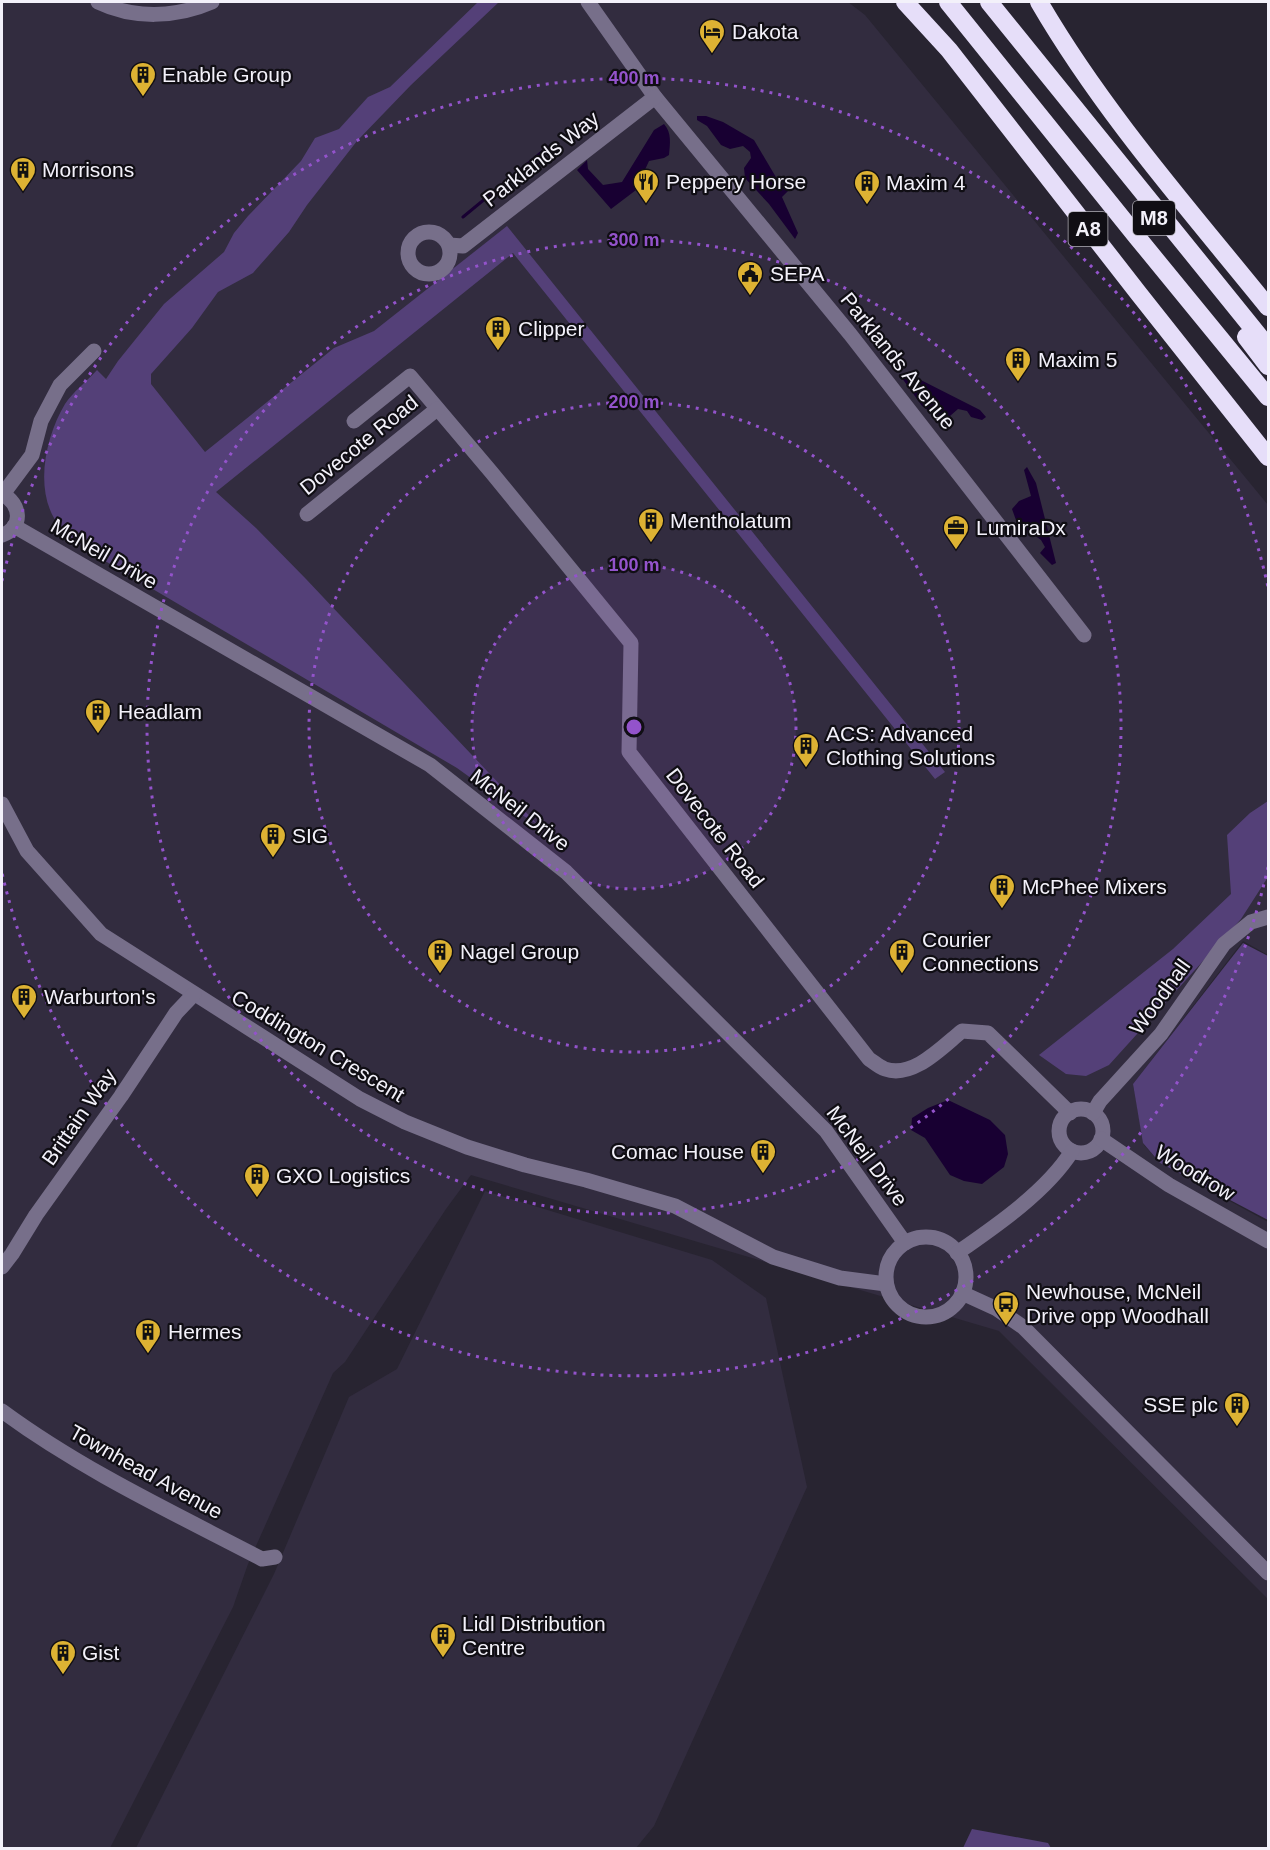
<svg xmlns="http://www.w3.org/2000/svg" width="1270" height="1850" viewBox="0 0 1270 1850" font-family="Arial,sans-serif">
	<rect width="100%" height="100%" fill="#282431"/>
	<!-- built -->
	<g fill="#322c3f">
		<polygon points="2,2 848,2 865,15 1268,505 1268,955 1243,941 1133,1084 1144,1145 1160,1163 1268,1222 1268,1599 999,1331 471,1175 446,1209 345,1362 333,1373 248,1564 233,1607 110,1848 2,1848"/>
		<polygon points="485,1191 712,1260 766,1298 807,1487 654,1826 636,1848 136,1848 274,1574 349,1397 397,1369"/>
	</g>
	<!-- forest -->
	<g fill="#544078">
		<path d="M478 2H499L411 85 357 141 307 205 289 232 253 273 218 292 192 328 151 374V384L205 452 334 348 374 331 507 226 945 772 935 779 513 253 216 492 256 528 306 579 537 824 522 815 457 768 100 558C88 549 73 541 63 530 32 498 44 439 65 404 73 392 87 381 97 370L106 379 118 361 164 304 224 252 234 233 248 216 301 161 315 138 339 129 368 97 390 87Z"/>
		<polygon points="1268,801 1268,877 1241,919 1109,1065 1086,1076 1066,1074 1039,1055 1173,949 1231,894 1227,835 1250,813"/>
		<polygon points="1243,943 1268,956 1268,1220 1160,1163 1143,1143 1133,1084"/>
		<polygon points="972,1829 1048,1843 1051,1848 963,1848"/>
	</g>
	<!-- water -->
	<g fill="#180032">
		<polygon points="697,116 706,116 723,122 754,140 780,184 787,183 789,190 782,197 798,233 795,239 769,204 745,178 744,168 751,158 750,152 743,146 730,149 721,145 707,126 697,120"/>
		<path d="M664 124C672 133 670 144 669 155L664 158 649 161 643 174 640 187 611 209 577 170 587 160 588 169 603 185 622 182 654 130Z"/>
		<polygon points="899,374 909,374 980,410 986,417 982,420 971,417 967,411 958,409 950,416 938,417 922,406"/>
		<polygon points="1027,467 1036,483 1056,563 1052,565 1040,553 1045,547 1041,540 1017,523 1012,509 1019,501 1031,496 1024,470"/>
		<polygon points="948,1100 990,1120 1005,1135 1008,1154 1004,1167 982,1184 964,1181 950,1175 925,1138 911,1130 912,1118 928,1108"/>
	</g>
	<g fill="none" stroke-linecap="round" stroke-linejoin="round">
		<!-- stream -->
		<polyline stroke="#180032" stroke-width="3" points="463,217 548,147"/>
		<!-- minor -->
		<g stroke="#776f8a" stroke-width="15">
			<path d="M98 2C133 19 176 18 212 2"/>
			<polyline points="588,2 655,97 850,334 1084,635"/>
			<circle cx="429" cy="253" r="21"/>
			<polyline points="449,245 463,246 655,97"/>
			<path d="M354 421 410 376 492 473 631 643 629 752 869 1059C874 1062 879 1067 885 1069 913 1079 942 1047 962 1031L988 1033 1070 1113"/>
			<path d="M2 494C21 503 24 528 2 535"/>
			<polyline points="3,494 32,455 41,421 60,385 94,351"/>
			<polyline points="307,514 437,409"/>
			<polyline points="14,526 430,765 566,872 826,1131 905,1243"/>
			<polyline points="2,804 27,851 101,934 360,1099 405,1122 467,1147 525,1165 586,1180 675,1206 773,1257 840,1278 886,1284"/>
			<circle cx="1081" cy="1131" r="22"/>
			<polyline points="1093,1113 1100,1101 1161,1034 1224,944 1251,922 1268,917"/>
			<polyline points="1101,1139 1169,1185 1268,1241"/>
			<circle cx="926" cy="1277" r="40"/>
			<path d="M957 1253C996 1226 1047 1191 1072 1151"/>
			<polyline points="2,1267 12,1254 36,1215 121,1096 176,1013 194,994"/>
			<polyline points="962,1293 997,1309 1023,1327 1268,1573"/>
			<path d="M2 1411C82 1470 174 1513 262 1559L275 1557"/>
		</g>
		<!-- highway -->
		<g stroke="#e6def9" stroke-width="18">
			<polyline points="905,2 949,50 1139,294 1268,457"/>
			<polyline points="948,2 1137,237 1268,397"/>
			<polyline points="989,2 1268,347"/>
			<path d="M1039 2C1103 112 1188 208 1268 307"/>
			<polyline points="1246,337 1268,366"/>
		</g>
	</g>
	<!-- distance rings -->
	<circle cx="634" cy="727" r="162" fill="#9353cb" fill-opacity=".12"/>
	<g fill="none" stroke="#9353cb" stroke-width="3" stroke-dasharray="3 6">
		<circle cx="634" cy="727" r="162"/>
		<circle cx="634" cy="727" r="325"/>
		<circle cx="634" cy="727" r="487"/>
		<path d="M1268 867A649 649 0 0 1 2 873M2 581A649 649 0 0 1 1268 587"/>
	</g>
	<!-- icons -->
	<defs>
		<symbol id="hotel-pin" viewBox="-11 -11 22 30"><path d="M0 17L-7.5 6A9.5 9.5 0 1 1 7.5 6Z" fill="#ddb233" stroke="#100e14"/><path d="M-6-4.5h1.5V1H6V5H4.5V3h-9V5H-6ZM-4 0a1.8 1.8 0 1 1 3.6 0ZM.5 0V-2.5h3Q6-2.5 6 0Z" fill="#111"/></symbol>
		<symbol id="building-pin" viewBox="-11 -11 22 30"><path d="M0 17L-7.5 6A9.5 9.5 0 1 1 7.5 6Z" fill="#ddb233" stroke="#100e14"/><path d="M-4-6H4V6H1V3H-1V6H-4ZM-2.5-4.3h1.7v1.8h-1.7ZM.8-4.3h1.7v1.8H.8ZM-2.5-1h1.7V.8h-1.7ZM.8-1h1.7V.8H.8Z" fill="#111"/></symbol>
		<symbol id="restaurant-pin" viewBox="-11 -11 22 30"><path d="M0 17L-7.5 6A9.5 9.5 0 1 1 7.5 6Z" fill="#ddb233" stroke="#100e14"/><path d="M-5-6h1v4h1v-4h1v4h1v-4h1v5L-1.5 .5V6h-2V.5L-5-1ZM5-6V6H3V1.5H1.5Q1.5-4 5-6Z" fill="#111"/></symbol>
		<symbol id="civic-pin" viewBox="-11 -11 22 30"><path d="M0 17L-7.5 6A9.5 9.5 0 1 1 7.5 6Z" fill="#ddb233" stroke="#100e14"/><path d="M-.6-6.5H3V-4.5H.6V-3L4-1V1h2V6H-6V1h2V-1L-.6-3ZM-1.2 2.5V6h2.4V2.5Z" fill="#111"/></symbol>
		<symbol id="office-pin" viewBox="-11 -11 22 30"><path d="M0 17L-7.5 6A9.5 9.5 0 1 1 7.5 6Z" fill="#ddb233" stroke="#100e14"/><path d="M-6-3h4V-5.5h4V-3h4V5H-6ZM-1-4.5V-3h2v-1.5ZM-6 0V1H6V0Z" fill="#111"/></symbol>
		<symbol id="bus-pin" viewBox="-11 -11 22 30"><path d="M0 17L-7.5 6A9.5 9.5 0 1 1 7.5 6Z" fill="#ddb233" stroke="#100e14"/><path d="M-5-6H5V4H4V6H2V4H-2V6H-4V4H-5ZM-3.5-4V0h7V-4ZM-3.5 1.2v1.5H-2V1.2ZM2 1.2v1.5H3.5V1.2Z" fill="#111"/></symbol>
	</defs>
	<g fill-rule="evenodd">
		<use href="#hotel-pin" x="697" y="17" width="30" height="40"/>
		<use href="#building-pin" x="128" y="60" width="30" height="40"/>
		<use href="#building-pin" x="8" y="155" width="30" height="40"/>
		<use href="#restaurant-pin" x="631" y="167" width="30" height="40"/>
		<use href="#building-pin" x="852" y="168" width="30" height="40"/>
		<use href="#civic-pin" x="735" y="259" width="30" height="40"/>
		<use href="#building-pin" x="483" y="314" width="30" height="40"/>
		<use href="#building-pin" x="1003" y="345" width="30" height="40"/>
		<use href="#building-pin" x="636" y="506" width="30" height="40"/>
		<use href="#office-pin" x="941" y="513" width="30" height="40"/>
		<use href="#building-pin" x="83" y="697" width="30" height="40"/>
		<use href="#building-pin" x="791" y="731" width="30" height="40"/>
		<use href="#building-pin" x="258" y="821" width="30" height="40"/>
		<use href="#building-pin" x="987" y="872" width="30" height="40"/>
		<use href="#building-pin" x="425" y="937" width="30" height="40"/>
		<use href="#building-pin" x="887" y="937" width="30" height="40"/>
		<use href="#building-pin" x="9" y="982" width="30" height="40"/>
		<use href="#building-pin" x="748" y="1137" width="30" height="40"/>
		<use href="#building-pin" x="242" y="1161" width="30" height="40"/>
		<use href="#bus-pin" x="991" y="1289" width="30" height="40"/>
		<use href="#building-pin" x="133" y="1317" width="30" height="40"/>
		<use href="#building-pin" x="1222" y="1390" width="30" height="40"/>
		<use href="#building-pin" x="428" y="1621" width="30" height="40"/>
		<use href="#building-pin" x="48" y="1638" width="30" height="40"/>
	</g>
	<g text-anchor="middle" stroke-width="4.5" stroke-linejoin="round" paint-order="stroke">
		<!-- shield labels -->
		<g fill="#100e14" stroke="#afadb5" stroke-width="1.5">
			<rect x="1133" y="201" width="42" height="34" rx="4.5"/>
			<rect x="1068.5" y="212" width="39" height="34" rx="4.5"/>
		</g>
		<g font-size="20" font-weight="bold" fill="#f3f1fa">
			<text x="1154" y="225">M8</text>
			<text x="1088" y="236">A8</text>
		</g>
		<!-- poi labels -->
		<g font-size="21" fill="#f3f1fa" stroke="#100e14" text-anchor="start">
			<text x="732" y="39">Dakota</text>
			<text x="162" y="82">Enable Group</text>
			<text x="42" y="177">Morrisons</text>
			<text x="666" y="189">Peppery Horse</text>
			<text x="886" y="190">Maxim 4</text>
			<text x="770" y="281">SEPA</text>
			<text x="518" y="336">Clipper</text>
			<text x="1038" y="367">Maxim 5</text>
			<text x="670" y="528">Mentholatum</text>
			<text x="976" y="535">LumiraDx</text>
			<text x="118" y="719">Headlam</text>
			<text x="826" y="741">ACS: Advanced<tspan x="826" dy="24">Clothing Solutions</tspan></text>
			<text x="292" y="843">SIG</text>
			<text x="1022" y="894">McPhee Mixers</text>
			<text x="922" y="947">Courier<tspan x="922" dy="24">Connections</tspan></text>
			<text x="460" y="959">Nagel Group</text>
			<text x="44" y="1004">Warburton's</text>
			<text x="744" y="1159" text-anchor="end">Comac House</text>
			<text x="276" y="1183">GXO Logistics</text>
			<text x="1026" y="1299">Newhouse, McNeil<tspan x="1026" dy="24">Drive opp Woodhall</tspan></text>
			<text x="168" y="1339">Hermes</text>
			<text x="1218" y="1412" text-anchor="end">SSE plc</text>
			<text x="462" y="1631">Lidl Distribution<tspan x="462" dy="24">Centre</tspan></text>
			<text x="82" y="1660">Gist</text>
		</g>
		<!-- street labels -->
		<g font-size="21" fill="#f3f1fa" stroke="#100e14">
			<text transform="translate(541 159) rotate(-38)" y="7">Parklands Way</text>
			<text transform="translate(898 361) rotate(51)" y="7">Parklands Avenue</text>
			<text transform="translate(359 445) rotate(-39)" y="7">Dovecote Road</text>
			<text transform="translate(104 554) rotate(30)" y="7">McNeil Drive</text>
			<text transform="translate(520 810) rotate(38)" y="7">McNeil Drive</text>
			<text transform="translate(715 828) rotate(52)" y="7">Dovecote Road</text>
			<text transform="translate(1160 997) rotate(-54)" y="7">Woodhall</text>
			<text transform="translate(318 1046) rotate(31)" y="7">Coddington Crescent</text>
			<text transform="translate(79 1117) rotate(-55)" y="7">Brittain Way</text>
			<text transform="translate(867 1156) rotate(53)" y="7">McNeil Drive</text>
			<text transform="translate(1195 1173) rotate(31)" y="7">Woodrow</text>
			<text transform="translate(146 1472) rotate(29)" y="7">Townhead Avenue</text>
		</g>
	</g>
	<circle cx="634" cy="727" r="9" fill="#9353cb" stroke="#100e14" stroke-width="3"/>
	<g font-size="18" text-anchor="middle" font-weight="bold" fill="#9353cb" stroke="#100e14" stroke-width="4.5" stroke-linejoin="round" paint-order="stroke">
		<text x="634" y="84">400 m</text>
		<text x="634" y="246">300 m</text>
		<text x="634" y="408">200 m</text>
		<text x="634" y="571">100 m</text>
	</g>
	<!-- border -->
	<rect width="1270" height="1850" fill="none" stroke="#f3f1fa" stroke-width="6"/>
</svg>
